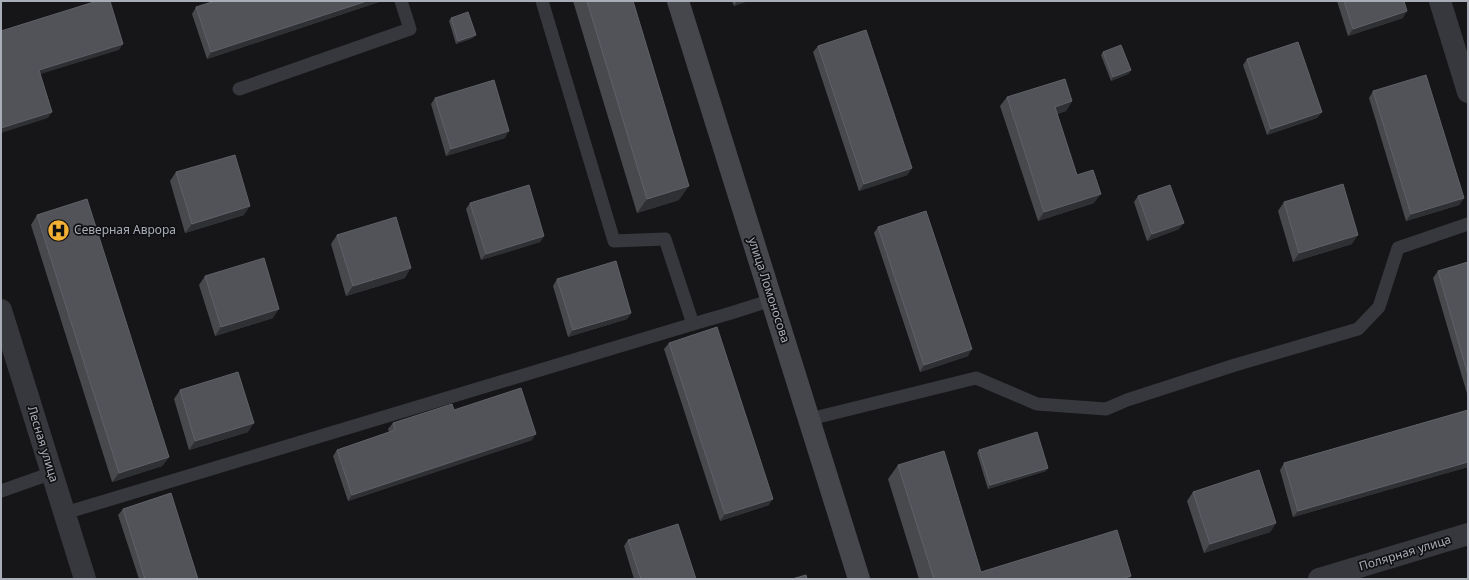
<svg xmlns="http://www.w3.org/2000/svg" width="1469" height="580" viewBox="0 0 1469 580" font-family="'Noto Sans',sans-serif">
	<rect width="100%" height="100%" fill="#161618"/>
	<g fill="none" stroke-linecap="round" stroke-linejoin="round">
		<!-- lane -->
		<g stroke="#37383d" stroke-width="13">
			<polyline points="542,1 614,241 665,239 693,324"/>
			<polyline points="239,89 410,29 401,1"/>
			<polyline points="810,419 976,378 1037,404 1106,409 1127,400 1235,365 1358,329 1379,307 1398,248 1468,224"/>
			<polyline points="1,491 52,473"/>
			<polyline points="65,513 693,324 731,313 772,300"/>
		</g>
		<!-- street -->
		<g stroke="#37383d" stroke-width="22">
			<polyline points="1440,1 1468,92"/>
			<polyline points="1,310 85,579"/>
			<polyline points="1319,579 1468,534"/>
		</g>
		<!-- secondary -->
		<polyline stroke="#45474d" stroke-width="22" points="678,1 859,579"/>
	</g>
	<!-- wall -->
	<g fill="#47494d">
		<polygon points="215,1 382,1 207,59 192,14 196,7"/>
		<polygon points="573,1 633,1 679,200 637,213"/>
		<polygon points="732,1 748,1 734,6"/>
		<polygon points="1337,1 1404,1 1403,18 1348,36"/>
		<polygon points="451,18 473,38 456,44 449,21"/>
		<polygon points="818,46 912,168 907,175 859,191 813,52"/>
		<polygon points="1103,52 1131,70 1128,74 1111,81 1101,55"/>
		<polygon points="1247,59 1322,112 1317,118 1267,135 1243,65"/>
		<polygon points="1373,91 1464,198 1459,205 1406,221 1369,98"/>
		<polygon points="1007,97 1072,101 1066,111 1057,114 1077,175 1094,203 1038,221 1000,106"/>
		<polygon points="435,98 505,138 446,156 431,104"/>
		<polygon points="176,172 244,215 185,233 170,181"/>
		<polygon points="1138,196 1179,229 1147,241 1134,202"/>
		<polygon points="1284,202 1352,244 1293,262 1278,211"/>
		<polygon points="470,203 544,236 540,242 481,260 466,209"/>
		<polygon points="37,215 169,457 162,466 112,482 31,225"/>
		<polygon points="878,227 968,356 920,372 874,233"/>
		<polygon points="337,235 405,278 346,296 331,244"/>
		<polygon points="1468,262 1468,397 1433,278 1438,271"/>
		<polygon points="205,276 273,318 215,336 199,285"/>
		<polygon points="557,279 631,313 627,319 568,337 553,286"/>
		<polygon points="669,343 769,505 720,521 664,349"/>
		<polygon points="180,390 248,432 189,450 174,399"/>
		<polygon points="454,410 532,440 348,501 333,456 337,450 389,432 388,429 393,423"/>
		<polygon points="1468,410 1468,467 1293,517 1280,470 1284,463"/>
		<polygon points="979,450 1048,468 1046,471 988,489 977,453"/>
		<polygon points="898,465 981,572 1131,576 1129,579 919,579 888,479"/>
		<polygon points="1193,492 1276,523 1270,532 1204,553 1187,501"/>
		<polygon points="123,509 198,579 139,579 118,515"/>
		<polygon points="628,540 696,579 634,579 624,546"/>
	</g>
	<!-- shaded-wall -->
	<g fill="#2f3033">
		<polygon points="367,1 382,1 207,59 211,52"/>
		<polygon points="737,1 748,1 734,6"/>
		<polygon points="1407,11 1403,18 1348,36 1353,29"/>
		<polygon points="476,35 473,38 456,44 458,41"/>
		<polygon points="123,44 119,50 34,76 39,70"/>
		<polygon points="1131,70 1128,74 1111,81 1113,77"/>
		<polygon points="1072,101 1066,111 1048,116 1055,107"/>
		<polygon points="52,112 48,118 1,133 1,128"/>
		<polygon points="1322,112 1317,118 1267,135 1271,129"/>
		<polygon points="509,131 505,138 446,156 451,149"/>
		<polygon points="912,168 907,175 859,191 864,184"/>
		<polygon points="689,186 679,200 637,213 647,199"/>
		<polygon points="1101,194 1094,203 1038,221 1044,212"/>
		<polygon points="1464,198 1459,205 1406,221 1411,214"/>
		<polygon points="250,206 244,215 185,233 192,224"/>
		<polygon points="1184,223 1179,229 1147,241 1152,234"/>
		<polygon points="1358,235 1352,244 1293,262 1299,253"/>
		<polygon points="544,236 540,242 481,260 486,254"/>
		<polygon points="411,268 405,278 346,296 353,286"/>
		<polygon points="279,309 273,318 215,336 221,327"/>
		<polygon points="631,313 627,319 568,337 573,330"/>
		<polygon points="972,349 968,356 920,372 924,365"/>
		<polygon points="254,423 248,432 189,450 195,441"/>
		<polygon points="536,434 532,440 348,501 352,495"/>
		<polygon points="169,457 162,466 112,482 119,473"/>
		<polygon points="1468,462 1468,467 1293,517 1298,511"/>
		<polygon points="1048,468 1046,471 988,489 990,485"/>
		<polygon points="773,499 769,505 720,521 725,514"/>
		<polygon points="1276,523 1270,532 1204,553 1210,544"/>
		<polygon points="1131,576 1129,579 1121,579"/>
	</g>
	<!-- building -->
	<g fill="#525359" stroke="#5f6168">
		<polygon points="97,1 110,1 123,44 39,70 52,112 1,128 1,31"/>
		<polygon points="215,1 367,1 211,52 196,7"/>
		<polygon points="587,1 633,1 689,186 647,199"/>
		<polygon points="1344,1 1404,1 1407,11 1353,29"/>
		<polygon points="468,12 476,35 458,41 451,18"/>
		<polygon points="866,30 912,168 864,184 818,46"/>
		<polygon points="1298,42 1322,112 1271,129 1247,59"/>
		<polygon points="1121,45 1131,70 1113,77 1103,52"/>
		<polygon points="1426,75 1464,198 1411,214 1373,91"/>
		<polygon points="1065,79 1072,101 1055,107 1077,175 1093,170 1101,194 1044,212 1007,97"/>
		<polygon points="494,80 509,131 451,149 435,98"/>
		<polygon points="235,155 250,206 192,224 176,172"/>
		<polygon points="1343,184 1358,235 1299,253 1284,202"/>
		<polygon points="529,185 544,236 486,254 470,203"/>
		<polygon points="1170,185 1184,223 1152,234 1138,196"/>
		<polygon points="87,199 169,457 119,473 37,215"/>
		<polygon points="926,211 972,349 924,365 878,227"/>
		<polygon points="396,217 411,268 353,286 337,235"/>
		<polygon points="264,258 279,309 221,327 205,276"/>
		<polygon points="616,261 631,313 573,330 557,279"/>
		<polygon points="1468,262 1468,375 1438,271"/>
		<polygon points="717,327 773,499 725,514 669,343"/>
		<polygon points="238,372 254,423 195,441 180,390"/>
		<polygon points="521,388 536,434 352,495 337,450 395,430 393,423 452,404 454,410"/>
		<polygon points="1468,410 1468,462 1298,511 1284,463"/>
		<polygon points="1037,432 1048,468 990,485 979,450"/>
		<polygon points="944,451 981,572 1117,530 1131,576 1121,579 934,579 898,465"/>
		<polygon points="1259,470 1276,523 1210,544 1193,492"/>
		<polygon points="171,493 198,579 145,579 123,509"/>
		<polygon points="678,524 696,579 641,579 628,540"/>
		<polygon points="806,575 807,579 792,579"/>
	</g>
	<!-- icons -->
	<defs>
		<symbol id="hospital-disc" viewBox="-11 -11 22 22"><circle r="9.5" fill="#f2b134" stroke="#111113"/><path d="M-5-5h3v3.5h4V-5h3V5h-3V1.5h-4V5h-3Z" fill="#111"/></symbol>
	</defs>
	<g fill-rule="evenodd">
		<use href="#hospital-disc" x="46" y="218" width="25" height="25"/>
	</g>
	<g text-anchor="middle" stroke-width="3.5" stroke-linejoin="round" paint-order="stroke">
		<!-- poi labels -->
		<g font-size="12" fill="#a8adb8" stroke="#111113" text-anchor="start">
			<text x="74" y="234">Северная Аврора</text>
		</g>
		<!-- street labels -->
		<g font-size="12" fill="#a8adb8" stroke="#111113">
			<text transform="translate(769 290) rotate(72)" y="4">улица Ломоносова</text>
			<text transform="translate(43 444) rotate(73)" y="4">Лесная улица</text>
			<text transform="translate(1405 553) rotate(-17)" y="4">Полярная улица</text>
		</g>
	</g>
	<!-- border -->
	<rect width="1469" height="580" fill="none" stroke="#a8adb8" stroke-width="4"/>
</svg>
